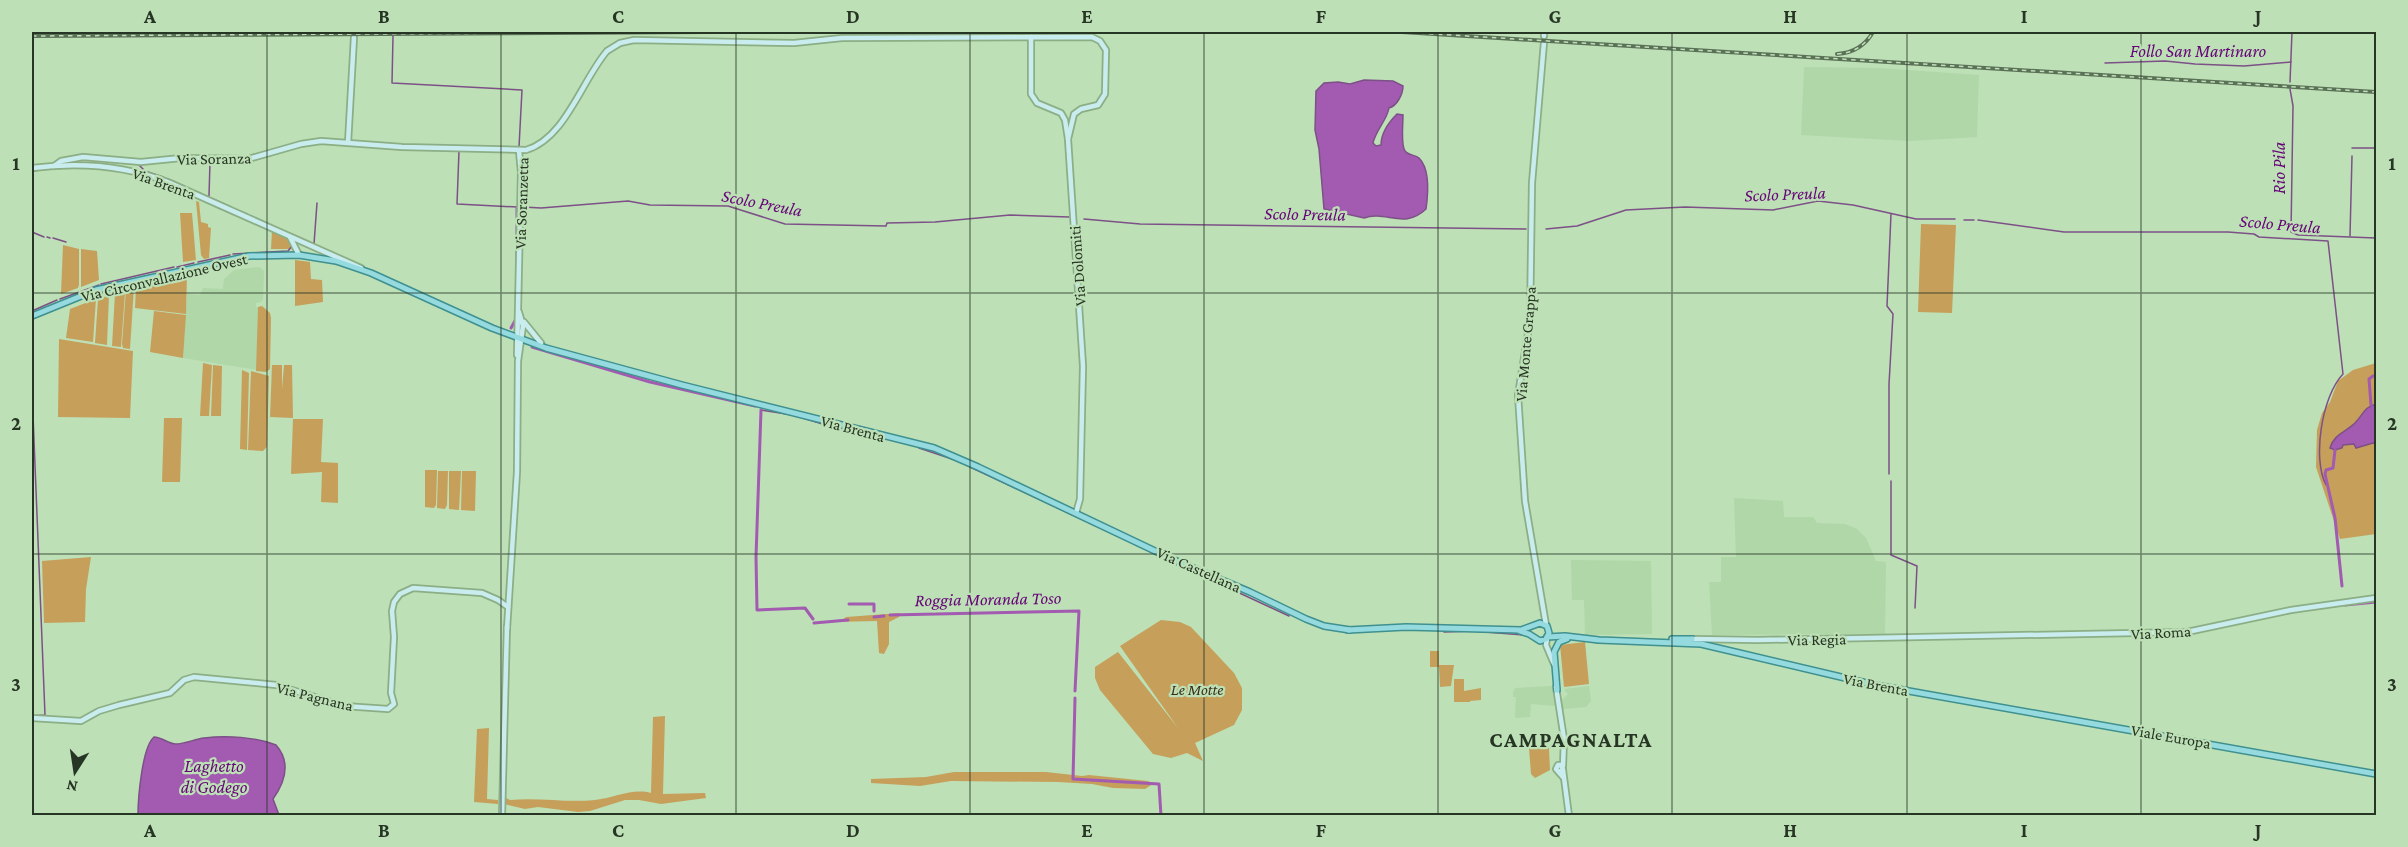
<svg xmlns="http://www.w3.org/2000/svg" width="2408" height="847" viewBox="0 0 2408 847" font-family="'Crimson Pro',serif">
	<rect width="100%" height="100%" fill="#bde0b6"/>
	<!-- built -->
	<g fill="#afd7a7">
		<polygon points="1804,67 1879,68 1979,75 1977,137 1910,141 1801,135"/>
		<polygon points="259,267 264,271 263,299 261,302 256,303 256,307 258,307 257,370 183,358 187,294 200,295 203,288 223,289 224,279 234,270"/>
		<polygon points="1734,498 1783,501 1784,517 1813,517 1817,523 1845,524 1857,529 1866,538 1876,561 1886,562 1885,634 1712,635 1709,582 1721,582 1721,557 1736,557"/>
		<polygon points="1571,560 1651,561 1652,634 1585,635 1584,600 1572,600"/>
		<polygon points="1552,686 1556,706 1531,704 1530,717 1515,718 1516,697 1513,697 1513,692 1515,688"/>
		<polygon points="1589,686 1591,701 1586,707 1563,709 1562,700 1568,694 1564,689"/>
	</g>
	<!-- green -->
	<g fill="#c69f5b">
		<polygon points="196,201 199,202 201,222 208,224 208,227 211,228 209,258 204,259 201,255"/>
		<polygon points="180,213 192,213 196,260 183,262"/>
		<polygon points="1921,224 1956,225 1952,313 1918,312"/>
		<polygon points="272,231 290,240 291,247 289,249 271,249"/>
		<polygon points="63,245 79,249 79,285 78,288 61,294"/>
		<polygon points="81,249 97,251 99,280 81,287"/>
		<polygon points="295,260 310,262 311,279 322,280 323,302 295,306"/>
		<polygon points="187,274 186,314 135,308 136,286"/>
		<polygon points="134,287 130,349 123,348 122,344 126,289"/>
		<polygon points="123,291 125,293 121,347 112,346 115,293"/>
		<polygon points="109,295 107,345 95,343 98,299"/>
		<polygon points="96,299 93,342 66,338 70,309"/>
		<polygon points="262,306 270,313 271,318 270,369 266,372 256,371 258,307"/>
		<polygon points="154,311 186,315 183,358 150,352"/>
		<polygon points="59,339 133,351 130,418 58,417"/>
		<polygon points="203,363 212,365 209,416 200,416"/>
		<polygon points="2376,363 2376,534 2340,539 2316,467 2317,430 2322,413 2330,402 2338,381 2353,370"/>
		<polygon points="213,365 222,366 221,416 211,416"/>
		<polygon points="272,365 282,365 282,389 284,365 292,365 293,418 270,417"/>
		<polygon points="242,370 249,373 247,450 240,449"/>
		<polygon points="251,371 269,376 267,447 263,451 248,450"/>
		<polygon points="164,418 182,418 180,482 162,482"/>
		<polygon points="293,419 323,419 321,462 338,463 338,503 321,502 322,472 291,474"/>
		<polygon points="425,470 437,470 436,505 434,508 425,507"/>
		<polygon points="438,471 448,471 447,505 445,509 437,508"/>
		<polygon points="449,471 461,471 459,510 449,509"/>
		<polygon points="462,471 476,471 475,511 461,510"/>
		<polygon points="91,557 86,589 85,622 44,623 42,561"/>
		<polygon points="900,613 899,617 889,622 889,644 884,654 879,653 877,621 830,622 841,621 846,617"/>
		<polygon points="1161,620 1180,622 1191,627 1234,673 1242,688 1242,710 1234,725 1195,743 1203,761 1187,753 1171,758 1153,754 1100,690 1095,678 1095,667 1118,652 1178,728 1120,646"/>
		<polygon points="1585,642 1589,684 1564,687 1560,645"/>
		<polygon points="1430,651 1439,651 1439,665 1454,665 1451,686 1440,687 1439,667 1430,667"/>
		<polygon points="1454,679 1464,679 1464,691 1481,688 1481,700 1470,701 1470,697 1470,702 1454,702"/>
		<path d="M665 716 663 794 705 793 706 798 661 804 639 800H625L590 811 578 812 538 807 525 809 504 804V797L510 800C538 797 567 803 595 800 615 798 632 788 651 793L653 717Z"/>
		<polygon points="489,728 487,799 498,800 498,804 474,802 477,729"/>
		<polygon points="1531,746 1532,749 1548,747 1549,749 1550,770 1535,778 1531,774 1529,748"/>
		<polygon points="954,772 1046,772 1082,776 1089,775 1148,781 1153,784 1145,789 1113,788 1092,784 1058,782 951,781 920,786 871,783 871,779 926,777"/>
	</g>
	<!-- water -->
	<g fill="#a25bb1" stroke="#7d5087" stroke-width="1.5">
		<path d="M1364 80 1393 81 1403 86C1403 94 1397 106 1389 108 1387 120 1376 130 1373 143L1376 146 1381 145C1381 133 1389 122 1397 114L1403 115C1403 125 1401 140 1404 149 1406 156 1415 154 1419 158 1430 169 1428 195 1426 209 1404 230 1386 210 1364 218L1324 209 1319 149 1315 130 1316 91 1324 83 1338 82 1350 84Z"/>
		<path d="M2376 404V444L2373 443 2356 448 2354 444 2343 445 2342 448 2335 450 2330 448C2334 434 2346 432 2355 423 2363 415 2364 407 2376 404Z"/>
		<path d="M154 737C162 737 168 744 176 744 185 744 195 739 204 738 227 735 255 737 276 745 291 762 285 782 273 799L279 815H138C138 799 142 747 154 737Z"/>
	</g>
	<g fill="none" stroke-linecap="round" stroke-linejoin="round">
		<!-- stream -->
		<g stroke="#7d5087" stroke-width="1.5">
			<polyline points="393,36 392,83 522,90 519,147"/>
			<polyline points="2105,63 2165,61 2195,64 2244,66 2291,62"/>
			<polyline points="2290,82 2292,32"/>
			<polyline points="2290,89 2293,106 2291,232 2298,235 2376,238"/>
			<polyline points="2352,148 2376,148"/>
			<polyline points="288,150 299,147"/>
			<polyline points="459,151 457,204 517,207"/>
			<polyline points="202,161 233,161"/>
			<polyline points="236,161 250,161 279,153"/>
			<polyline points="128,163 165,162"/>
			<polyline points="139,165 145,171 163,177"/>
			<polyline points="32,171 40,170"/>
			<polyline points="141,176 149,178"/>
			<polyline points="152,179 161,182"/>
			<polyline points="168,179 231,207"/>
			<polyline points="172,186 186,193"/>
			<polyline points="209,196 210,162"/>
			<polyline points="213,205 221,209"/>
			<polyline points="523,207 541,208 628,201 650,205 728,206 785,224 886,226 887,223 935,222 1010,215 1069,217"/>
			<polyline points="234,209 247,214"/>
			<polyline points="226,211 229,212"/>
			<polyline points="235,214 251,221"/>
			<polyline points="251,216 269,224"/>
			<polyline points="1084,219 1140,224 1526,229"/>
			<polyline points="1964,220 1974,220"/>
			<path d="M1978 220 2064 232H2228L2254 234 2259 237 2328 241 2343 374C2322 396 2312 458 2326 485"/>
			<polyline points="258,225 271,230"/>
			<polyline points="1546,229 1577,226 1626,210 1685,207 1773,210 1818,201 1853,205 1916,219 1955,219"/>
			<polyline points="32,232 44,237"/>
			<polyline points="289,233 314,244 317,203"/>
			<polyline points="2350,236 2352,156"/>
			<polyline points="47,237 50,238"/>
			<polyline points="53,238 66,242"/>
			<polyline points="233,254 288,251 292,246"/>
			<polyline points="198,262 230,255"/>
			<polyline points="177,267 194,263"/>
			<polyline points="101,284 174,267"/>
			<polyline points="60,299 99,285"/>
			<polyline points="32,311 57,300"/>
			<polyline points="32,390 45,715 32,716"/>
			<polyline points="761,410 793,415 852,433"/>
			<polyline points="919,448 952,459"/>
			<polyline points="970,467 1096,526"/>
			<polyline points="1889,474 1889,384 1893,314 1887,306 1891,214"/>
			<polyline points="1891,481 1891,555 1917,566 1915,608"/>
			<polyline points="1134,544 1289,616"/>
			<polyline points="1444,632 1472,631 1524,635"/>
			<polyline points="1593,642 1599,643"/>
		</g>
		<!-- canal -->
		<g stroke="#a25bb1" stroke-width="3">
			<polyline points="517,267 517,207"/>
			<polyline points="511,328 516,319"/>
			<polyline points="532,347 650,382 755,406"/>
			<polyline points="2371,405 2369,379 2373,376 2376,376"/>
			<polyline points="761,410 756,557 757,610 805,608 813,619"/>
			<polyline points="2335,450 2333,468 2326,470 2325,474 2335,518 2342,586"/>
			<polyline points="849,604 874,604 874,611"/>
			<polyline points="2345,605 2376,602"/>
			<polyline points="890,615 1079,611 1075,691"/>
			<polyline points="874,617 884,616"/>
			<polyline points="814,623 848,620"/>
			<polyline points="1075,698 1073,779 1159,784 1161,816"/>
		</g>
		<defs>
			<g id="secondary">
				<polyline points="1544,36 1544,32"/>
				<polyline points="1031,37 1031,94 1037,103 1061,113 1065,120 1068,139 1083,366 1080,499 1076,513"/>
				<polyline points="1544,42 1532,183 1530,321 1518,395 1525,501 1546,625"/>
				<polyline points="348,143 354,37"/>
				<path d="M54 166 61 161 83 157 141 162 181 158 248 159 301 144 321 141 402 147 526 150C565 139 582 80 607 51L620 43 634 40 794 43 842 38 1092 37 1100 41 1106 50 1105 94 1098 105 1081 109 1074 114 1068 139"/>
				<path d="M32 168C80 162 125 165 170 183L361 268"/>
				<polyline points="290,237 299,255"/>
				<polyline points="524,322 541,343"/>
				<polyline points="517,355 521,172 519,151"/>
				<polyline points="507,629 517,472 518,361 523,326 519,312"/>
				<polyline points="1547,638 1546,645 1554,664"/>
				<polyline points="1692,639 1758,640 2187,632 2291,610 2376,598"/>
				<polyline points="1556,687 1564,739 1563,766"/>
				<polyline points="32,718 81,721 99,711 119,705 170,693 184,680 194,677 276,685 344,706 388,709 394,704 391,693 394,637 392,611 394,602 400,594 413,588 482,593 498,600 508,607"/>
				<polyline points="1563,770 1569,816"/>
				<polyline points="1559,772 1563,770 1561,765 1558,765 1556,769 1563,777"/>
				<polyline points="502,816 507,626"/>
			</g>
			<g id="primary">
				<polyline points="32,316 96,290 249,256 299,255 336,261 371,273 492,328 546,348 682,385 934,448 978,467 1174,560 1250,592 1306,619 1324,626 1350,630"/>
				<polyline points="1348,630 1406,627 1521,630 1540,623 1547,626 1549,633 1546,639 1540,641 1529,634 1517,630"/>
				<polyline points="1547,637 1565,636 1599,640 1701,644 1875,685 2376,774"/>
				<polyline points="1672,639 1692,639"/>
				<polyline points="1557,690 1554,652 1559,642 1567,639"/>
			</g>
		</defs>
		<!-- secondary casing -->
		<use href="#secondary" stroke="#8cae85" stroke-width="8"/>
		<!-- primary casing -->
		<use href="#primary" stroke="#3f908f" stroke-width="8"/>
		<!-- secondary -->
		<use href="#secondary" stroke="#c9ecee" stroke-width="4.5"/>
		<!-- primary -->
		<use href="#primary" stroke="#94dade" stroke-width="5"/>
		<defs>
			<g id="rail">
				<polyline points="1402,32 2376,92"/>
				<polyline points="32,36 706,32"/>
				<path d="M1837 54C1853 53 1865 46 1873 32"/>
			</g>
		</defs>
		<!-- rail casing -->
		<use href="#rail" stroke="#5b7157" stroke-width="4"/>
		<!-- rail -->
		<use href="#rail" stroke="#bde0b6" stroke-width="1.5" stroke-dasharray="4.5" stroke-linecap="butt"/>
	</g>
	<!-- grid -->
	<path fill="none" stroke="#273524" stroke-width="1.5" stroke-opacity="0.55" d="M267 32V816M501 32V816M736 32V816M970 32V816M1204 32V816M1438 32V816M1672 32V816M1907 32V816M2141 32V816M32 293H2376M32 554H2376"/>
	<g text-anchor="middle" stroke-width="4.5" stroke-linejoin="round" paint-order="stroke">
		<!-- street labels -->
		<g font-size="16" fill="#273524" stroke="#bde0b6">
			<text transform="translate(214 158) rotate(-1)" y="6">Via Soranza</text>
			<text transform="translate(164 183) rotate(20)" y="6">Via Brenta</text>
			<text transform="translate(521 203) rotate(-88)" y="6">Via Soranzetta</text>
			<text transform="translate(1077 266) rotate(-94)" y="6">Via Dolomiti</text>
			<text transform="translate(164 277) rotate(-13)" y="6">Via Circonvallazione Ovest</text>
			<text transform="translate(1525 344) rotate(-85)" y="6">Via Monte Grappa</text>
			<text transform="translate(853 428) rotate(15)" y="6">Via Brenta</text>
			<text transform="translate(1199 569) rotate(24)" y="6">Via Castellana</text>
			<text transform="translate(2161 632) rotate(-3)" y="6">Via Roma</text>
			<text transform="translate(1817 639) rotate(-1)" y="6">Via Regia</text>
			<text transform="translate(1876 684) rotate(11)" y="6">Via Brenta</text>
			<text transform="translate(315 696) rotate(14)" y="6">Via Pagnana</text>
			<text transform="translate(2171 736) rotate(10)" y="6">Viale Europa</text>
		</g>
		<!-- park labels -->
		<g font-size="16" font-style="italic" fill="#3b2f1c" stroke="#bde0b6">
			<text x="1197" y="695">Le Motte</text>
		</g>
		<!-- water labels -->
		<g font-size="18" font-style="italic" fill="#670379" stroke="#bde0b6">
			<text x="2198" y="57">Follo San Martinaro</text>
			<text transform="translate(2279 168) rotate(-90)" y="6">Rio Pila</text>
			<text transform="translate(1785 194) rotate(-2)" y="6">Scolo Preula</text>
			<text transform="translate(762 203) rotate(11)" y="6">Scolo Preula</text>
			<text transform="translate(1305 214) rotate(1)" y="6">Scolo Preula</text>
			<text transform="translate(2280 224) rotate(5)" y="6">Scolo Preula</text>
			<text transform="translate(988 599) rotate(-1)" y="6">Roggia Moranda Toso</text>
			<text x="214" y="772">Laghetto<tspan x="214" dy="21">di Godego</tspan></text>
		</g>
		<!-- district labels -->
		<g font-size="22" font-weight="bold" letter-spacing="1.5" fill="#273524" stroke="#bde0b6">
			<text x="1571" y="747">CAMPAGNALTA</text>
		</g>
	</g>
	<!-- border -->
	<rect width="2408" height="847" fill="none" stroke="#bde0b6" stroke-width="66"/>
	<!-- north arrow -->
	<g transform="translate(75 772) rotate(192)" stroke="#bde0b6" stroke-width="4.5" paint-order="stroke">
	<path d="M0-4.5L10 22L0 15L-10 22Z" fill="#273524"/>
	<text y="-9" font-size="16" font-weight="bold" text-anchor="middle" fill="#273524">N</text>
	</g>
	<rect x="33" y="33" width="2342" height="781" fill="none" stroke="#273524" stroke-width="2"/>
	<g font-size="20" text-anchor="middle" font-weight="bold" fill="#273524">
		<text x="150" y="23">A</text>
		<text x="384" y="23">B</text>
		<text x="618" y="23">C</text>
		<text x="853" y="23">D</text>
		<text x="1087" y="23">E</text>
		<text x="1321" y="23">F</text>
		<text x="1555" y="23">G</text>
		<text x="1790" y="23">H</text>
		<text x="2024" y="23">I</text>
		<text x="2258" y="23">J</text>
		<text x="16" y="170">1</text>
		<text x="2392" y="170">1</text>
		<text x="16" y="430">2</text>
		<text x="2392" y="430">2</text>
		<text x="16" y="691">3</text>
		<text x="2392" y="691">3</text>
		<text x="150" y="837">A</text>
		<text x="384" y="837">B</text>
		<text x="618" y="837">C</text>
		<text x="853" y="837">D</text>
		<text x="1087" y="837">E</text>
		<text x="1321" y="837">F</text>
		<text x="1555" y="837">G</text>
		<text x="1790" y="837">H</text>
		<text x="2024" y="837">I</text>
		<text x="2258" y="837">J</text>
	</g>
</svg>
